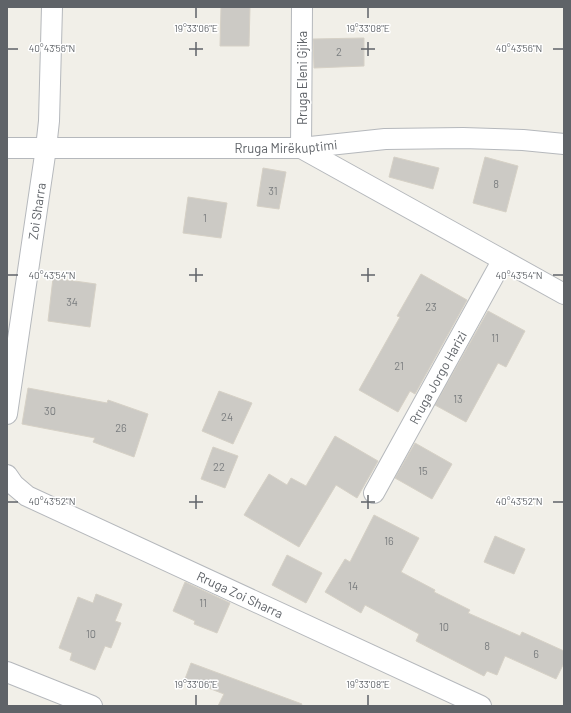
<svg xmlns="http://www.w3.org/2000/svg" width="571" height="713" viewBox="0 0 571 713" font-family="Barlow,sans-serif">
	<rect width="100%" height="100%" fill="#f1efe8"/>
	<!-- building -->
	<g fill="#cccac5" stroke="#d6d1c6">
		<polygon points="221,7 250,7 249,46 220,46"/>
		<polygon points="364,38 364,66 314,68 313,39"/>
		<polygon points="394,157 439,168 433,189 389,177"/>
		<polygon points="485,157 518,166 506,212 473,203"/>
		<polygon points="263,168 286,172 279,209 257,206"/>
		<polygon points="188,197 227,203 221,238 183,233"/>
		<polygon points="421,274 467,300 415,394 410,391 398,412 359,390 400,317 397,316"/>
		<polygon points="53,278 96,284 90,327 48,321"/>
		<polygon points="488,311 525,331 506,367 498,363 466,422 435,405"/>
		<polygon points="28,388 107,403 108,400 148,414 134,457 93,442 95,438 22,424"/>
		<polygon points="219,391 252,403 233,444 202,431"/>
		<polygon points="335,436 378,461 357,498 336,485 299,547 244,515 269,474 287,485 291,478 306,486"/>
		<polygon points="415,443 452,464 432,499 395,478"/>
		<polygon points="213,447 238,456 225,488 201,479"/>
		<polygon points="374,515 419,538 401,572 435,590 434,592 470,610 468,613 520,636 522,632 564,651 564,663 556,679 505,656 497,675 487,671 484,676 416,641 419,634 365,605 361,613 325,592 345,559 350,562"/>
		<polygon points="495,536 525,549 514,574 484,562"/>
		<polygon points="287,555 322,573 306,603 272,585"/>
		<polygon points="185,582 230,603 217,633 194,624 195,621 173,611"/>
		<polygon points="96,594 122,604 115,621 121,623 111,648 105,646 95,670 70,660 72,653 59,648 78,597 93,603"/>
		<polygon points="191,663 302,704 301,706 218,706 224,694 185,679"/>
	</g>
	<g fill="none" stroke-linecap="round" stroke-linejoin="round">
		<defs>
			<g id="street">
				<polyline points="302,7 301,148 564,294"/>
				<path id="s1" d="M7 148H301L385 139 463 138 523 140 564 144"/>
				<path id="s2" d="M7 414 46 148 49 121 52 7"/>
				<path id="s3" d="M7 475 14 485 27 496 481 706"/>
				<path id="s4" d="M374 493 502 261"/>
				<polyline points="7,672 92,706"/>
			</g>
		</defs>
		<!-- street casing -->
		<use href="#street" stroke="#b5b8bc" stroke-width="22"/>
		<!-- street -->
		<use href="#street" stroke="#fff" stroke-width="20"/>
	</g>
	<!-- ticks -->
	<path fill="none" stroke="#5f6368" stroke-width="1.5" d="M196 8V18M368 8V18M196 42V56M368 42V56M8 49H18M189 49H203M361 49H375M553 49H563M196 268V282M368 268V282M8 275H18M189 275H203M361 275H375M553 275H563M196 495V509M368 495V509M8 502H18M189 502H203M361 502H375M553 502H563M196 695V705M368 695V705"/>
	<g text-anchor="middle" stroke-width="3" stroke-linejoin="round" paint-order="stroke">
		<!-- number labels -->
		<g font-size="11" fill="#7a7d7f">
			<text x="339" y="56">2</text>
			<text x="496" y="188">8</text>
			<text x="273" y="195">31</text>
			<text x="205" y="222">1</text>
			<text x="72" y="306">34</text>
			<text x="431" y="311">23</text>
			<text x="495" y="342">11</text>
			<text x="399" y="370">21</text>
			<text x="458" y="403">13</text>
			<text x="50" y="415">30</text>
			<text x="227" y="421">24</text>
			<text x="121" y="432">26</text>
			<text x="219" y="471">22</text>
			<text x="423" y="475">15</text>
			<text x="389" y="545">16</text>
			<text x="353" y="590">14</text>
			<text x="203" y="607">11</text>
			<text x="444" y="631">10</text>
			<text x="91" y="638">10</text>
			<text x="487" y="650">8</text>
			<text x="536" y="658">6</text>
		</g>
		<!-- street labels -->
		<g font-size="13" fill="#5f6368" stroke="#fff">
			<text transform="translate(302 78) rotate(-90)" y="5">Rruga Eleni Gjika</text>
			<text dy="5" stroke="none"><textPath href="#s1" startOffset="279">Rruga Mirëkuptimi</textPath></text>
			<text dy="5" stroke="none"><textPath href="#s2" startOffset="205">Zoi Sharra</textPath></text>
			<text dy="5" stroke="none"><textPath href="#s4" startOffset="132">Rruga Jorgo Harizi</textPath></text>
			<text dy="5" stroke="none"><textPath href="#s3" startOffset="264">Rruga Zoi Sharra</textPath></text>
		</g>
	</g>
	<g font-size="10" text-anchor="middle" fill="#5f6368" stroke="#fff" stroke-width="3" stroke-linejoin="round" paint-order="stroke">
		<text x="196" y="32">19°33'06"E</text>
		<text x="368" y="32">19°33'08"E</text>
		<text x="52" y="52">40°43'56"N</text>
		<text x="519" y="52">40°43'56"N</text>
		<text x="52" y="279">40°43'54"N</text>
		<text x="519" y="279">40°43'54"N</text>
		<text x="52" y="505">40°43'52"N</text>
		<text x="519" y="505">40°43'52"N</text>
		<text x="196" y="688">19°33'06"E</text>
		<text x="368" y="688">19°33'08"E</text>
	</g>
	<!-- border -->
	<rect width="571" height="713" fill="none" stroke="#5f6368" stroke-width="16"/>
</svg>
